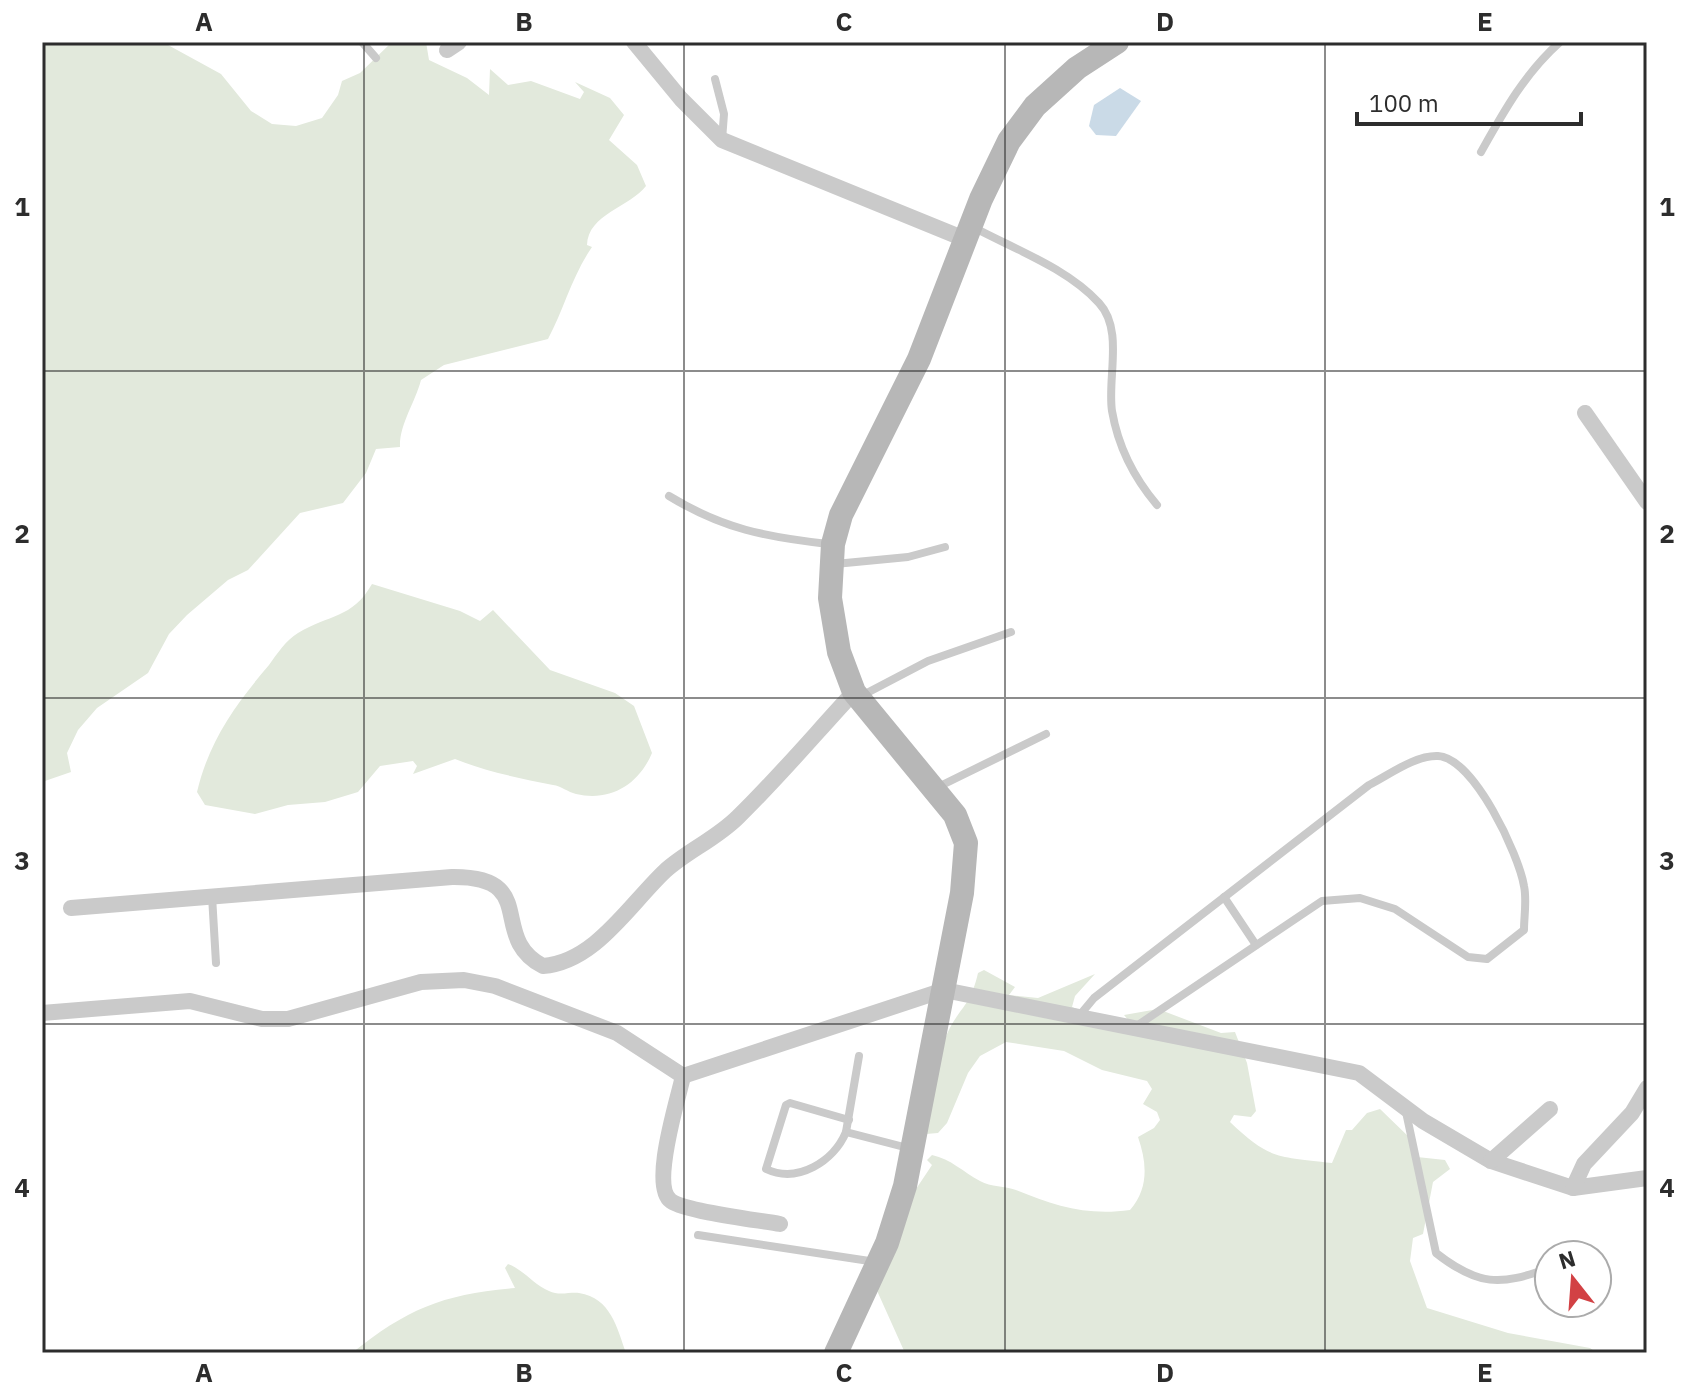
<svg xmlns="http://www.w3.org/2000/svg" width="1689" height="1395" viewBox="0 0 1689 1395" font-family="'IBM Plex Sans',sans-serif">
	<rect width="100%" height="100%" fill="#fff"/>
	<!-- green -->
	<g fill="#e2e9dc">
		<path d="M42 42 168 45 221 74 251 111 272 124 296 126 322 118 338 95 342 81 360 73 392 42H426L429 60 467 78 489 95 490 69 508 85 531 81 580 99 584 92 575 82 610 98 624 115 609 140 637 165 646 186C630 207 588 214 587 245L592 247C572 276 564 309 548 339L444 365 421 380C415 403 399 425 400 447L376 449 366 473 343 503 300 513 248 570 228 580 187 615 169 634 148 673 97 708 78 730 67 753 71 772 42 782Z"/>
		<path d="M372 584 460 611 480 621 493 610 550 670 615 693 634 706 652 753C639 784 611 802 576 794 568 792 561 786 553 785 519 778 487 772 455 759L413 774 417 766 413 761 380 766 358 792 325 802 288 805 255 814 205 805 197 792C209 741 235 705 269 665 277 654 286 640 298 633 329 614 352 619 372 584Z"/>
		<path d="M984 970 1015 987 1009 995 1038 998 1095 974 1075 996 1072 1007 1138 1032 1124 1015 1158 1009 1221 1033 1235 1032 1247 1063 1256 1111 1251 1117 1234 1115 1230 1122C1271 1161 1278 1156 1332 1163L1346 1130H1352L1367 1113 1380 1109 1411 1139 1417 1157 1445 1160 1450 1169 1433 1182 1423 1234 1413 1238 1410 1261 1427 1308 1508 1333 1590 1348 1597 1353H905L874 1284 910 1198 932 1165 927 1160 932 1155C951 1159 963 1172 980 1181 991 1187 1005 1186 1016 1190 1055 1206 1087 1216 1130 1210 1149 1188 1147 1163 1138 1137L1154 1128 1160 1120 1157 1112 1143 1104 1152 1089 1147 1081 1102 1070 1064 1051 1006 1042 980 1056 968 1073 947 1123 938 1133 926 1134C929 1099 932 1066 947 1034 959 1007 970 1008 978 973Z"/>
		<path d="M508 1264C524 1270 534 1285 549 1291 559 1296 569 1292 579 1293 611 1298 617 1328 626 1353H352C408 1308 444 1294 515 1288L505 1268Z"/>
	</g>
	<!-- water -->
	<polygon fill="#cadae7" points="1120,88 1141,101 1116,136 1096,135 1089,126 1094,105"/>
	<g fill="none" stroke-linecap="round" stroke-linejoin="round">
		<!-- lane -->
		<g stroke="#cacaca" stroke-width="8">
			<polyline points="362,42 376,58"/>
			<polyline points="715,79 724,114 722,140"/>
			<path d="M1481 152C1504 111 1525 73 1560 42"/>
			<path d="M973 227C1014 249 1067 268 1099 303 1124 330 1107 378 1112 411 1118 446 1135 479 1157 505"/>
			<path d="M669 496C723 529 766 537 828 544"/>
			<polyline points="835,564 908,557 945,547"/>
			<polyline points="863,695 928,661 1011,632"/>
			<polyline points="936,788 1046,734"/>
			<polyline points="212,896 216,963"/>
			<polyline points="1224,897 1256,945"/>
			<path d="M1079 1016 1094 998 1369 785C1389 775 1415 755 1438 756 1474 758 1519 855 1524 886 1527 900 1524 916 1524 930L1487 959 1468 957 1395 909 1360 898 1322 901 1135 1027"/>
			<polyline points="859,1056 846,1132 908,1148"/>
			<path d="M1406 1112 1436 1253C1478 1286 1500 1286 1549 1268"/>
			<path d="M846 1132C834 1161 798 1184 766 1169L786 1105 790 1103 849 1120"/>
			<polyline points="698,1235 876,1262"/>
		</g>
		<!-- street -->
		<g stroke="#cacaca" stroke-width="16">
			<polyline points="634,42 681,99 722,140 967,240"/>
			<polyline points="447,50 459,42"/>
			<polyline points="1585,413 1647,502"/>
			<path d="M71 908 452 877C541 876 487 937 543 966 595 962 629 905 665 871 687 851 716 839 738 817 779 777 816 733 854 692"/>
			<polyline points="42,1013 190,1001 262,1019 288,1019 421,982 464,980 495,986 617,1033 683,1076 944,990 1359,1073 1423,1121 1491,1161 1573,1188 1647,1178"/>
			<path d="M683 1076C678 1100 650 1186 671 1201 687 1212 758 1220 780 1224"/>
			<polyline points="1491,1161 1550,1109"/>
			<polyline points="1573,1188 1584,1164 1632,1113 1647,1088"/>
		</g>
		<!-- secondary -->
		<polyline stroke="#b7b7b7" stroke-width="24" points="836,1353 887,1243 905,1186 962,893 966,843 955,815 854,692 839,652 830,598 833,544 841,515 919,359 981,199 1009,141 1035,106 1077,68 1117,42"/>
	</g>
	<!-- grid -->
	<path fill="none" stroke="#2d2d2d" stroke-width="2" stroke-opacity="0.55" d="M364 42V1353M684 42V1353M1005 42V1353M1325 42V1353M42 371H1647M42 698H1647M42 1024H1647"/>
	<!-- border -->
	<rect width="1689" height="1395" fill="none" stroke="#ffffff" stroke-width="88"/>
	<!-- north arrow -->
	<g transform="translate(1573 1279) rotate(343)"><circle r="38" fill="#ffffff" stroke="#ababab" stroke-width="2"/>
	<path d="M0-6L14 30L0 20L-14 30Z" fill="#d24144"/>
	<text y="-12" font-size="22" font-weight="bold" text-anchor="middle" fill="#2d2d2d">N</text>
	</g>
	<!-- scale -->
	<path d="M1357 112v12h224v-12" fill="none" stroke="#2d2d2d" stroke-width="4"/>
	<text x="1369" y="112" font-size="24" fill="#2d2d2d" stroke="#ffffff" stroke-width="6" paint-order="stroke">100 m</text>
	<rect x="44" y="44" width="1601" height="1307" fill="none" stroke="#2d2d2d" stroke-width="3"/>
	<g font-size="26" text-anchor="middle" font-weight="bold" fill="#2d2d2d">
		<text x="204" y="31">A</text>
		<text x="524" y="31">B</text>
		<text x="844" y="31">C</text>
		<text x="1165" y="31">D</text>
		<text x="1485" y="31">E</text>
		<text x="22" y="216">1</text>
		<text x="1667" y="216">1</text>
		<text x="22" y="543">2</text>
		<text x="1667" y="543">2</text>
		<text x="22" y="870">3</text>
		<text x="1667" y="870">3</text>
		<text x="22" y="1197">4</text>
		<text x="1667" y="1197">4</text>
		<text x="204" y="1382">A</text>
		<text x="524" y="1382">B</text>
		<text x="844" y="1382">C</text>
		<text x="1165" y="1382">D</text>
		<text x="1485" y="1382">E</text>
	</g>
</svg>
